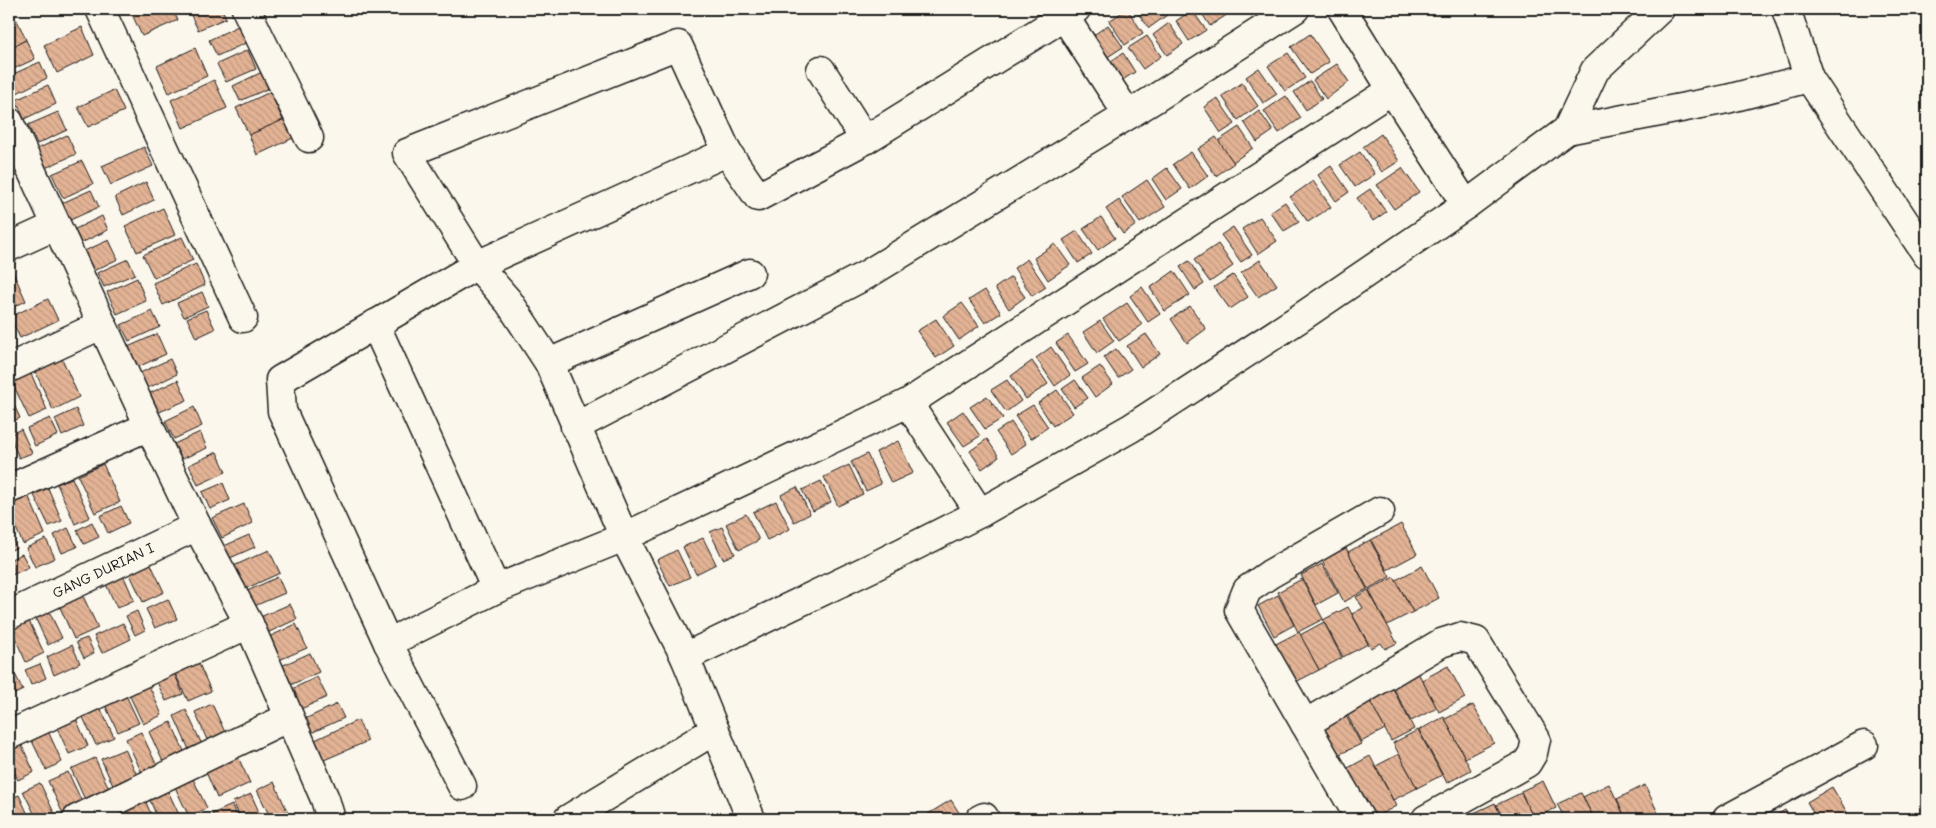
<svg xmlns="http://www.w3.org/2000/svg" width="1936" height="828" viewBox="0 0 1936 828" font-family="Mali,sans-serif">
	<defs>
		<pattern id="building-back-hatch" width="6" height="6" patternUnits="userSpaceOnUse" patternTransform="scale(1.25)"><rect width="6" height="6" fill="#e3b395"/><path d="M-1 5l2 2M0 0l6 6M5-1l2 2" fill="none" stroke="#c29980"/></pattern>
	</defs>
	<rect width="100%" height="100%" fill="#fbf7ec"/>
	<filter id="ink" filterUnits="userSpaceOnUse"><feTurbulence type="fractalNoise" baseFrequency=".02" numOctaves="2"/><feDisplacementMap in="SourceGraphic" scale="10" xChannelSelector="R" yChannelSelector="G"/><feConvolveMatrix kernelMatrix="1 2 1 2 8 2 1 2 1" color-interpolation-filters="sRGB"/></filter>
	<g filter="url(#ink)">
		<!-- building -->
		<g fill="url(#building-back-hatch)" stroke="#1c1c1c">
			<polygon points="139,9 172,9 178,20 142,36 131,12"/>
			<polygon points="188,9 222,9 226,18 198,30"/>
			<polygon points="1127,9 1143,33 1125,45 1109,21"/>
			<polygon points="1135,9 1162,9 1167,15 1149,28"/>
			<polygon points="1199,9 1224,9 1228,14 1210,26"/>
			<polygon points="1192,10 1206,30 1189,41 1176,21"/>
			<polygon points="17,20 26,40 9,48 9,24"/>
			<polygon points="1169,23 1183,44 1167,55 1153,35"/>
			<polygon points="240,25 248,42 217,56 209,40"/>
			<polygon points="1108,25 1123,47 1103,60 1088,39"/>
			<polygon points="82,27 94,55 57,73 44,45"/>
			<polygon points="1310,34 1329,62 1310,74 1291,47"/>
			<polygon points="1147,36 1161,56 1143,69 1128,48"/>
			<polygon points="26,40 35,59 9,71 9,48"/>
			<polygon points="195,48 207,76 169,93 157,66"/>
			<polygon points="248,50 256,69 226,82 217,64"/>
			<polygon points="1123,53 1135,72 1121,81 1108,63"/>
			<polygon points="1288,53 1305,78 1285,91 1268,66"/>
			<polygon points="40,62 47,78 15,94 9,81 9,76"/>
			<polygon points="1337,64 1349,82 1326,99 1313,80"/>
			<polygon points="1259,68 1277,94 1263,103 1246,77"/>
			<polygon points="262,72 269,88 240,101 233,86"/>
			<polygon points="214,80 227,108 183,128 171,100"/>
			<polygon points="1310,81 1322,99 1306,110 1294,92"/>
			<polygon points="1242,83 1258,106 1238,120 1222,96"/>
			<polygon points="48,85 56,104 24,119 16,100"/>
			<polygon points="114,90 124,111 88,127 78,107"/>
			<polygon points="270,92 283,120 249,135 236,108"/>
			<polygon points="1286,96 1301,118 1279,133 1264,111"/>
			<polygon points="1217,98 1235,124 1221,133 1204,107"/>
			<polygon points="1259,111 1273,131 1257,142 1244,122"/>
			<polygon points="58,112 67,130 37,144 28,125"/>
			<polygon points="285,119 293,138 257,155 249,135"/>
			<polygon points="1239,127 1253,148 1233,162 1218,141"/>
			<polygon points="1381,134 1399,161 1382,172 1363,147"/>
			<polygon points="67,135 76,154 43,169 35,150"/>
			<polygon points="1216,137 1234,163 1216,176 1198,149"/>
			<polygon points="144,147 153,166 111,185 102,166"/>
			<polygon points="1191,152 1208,176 1190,189 1173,164"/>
			<polygon points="1360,152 1375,174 1355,187 1340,165"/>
			<polygon points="82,161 93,184 63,198 52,174"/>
			<polygon points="1331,166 1349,192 1336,201 1318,175"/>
			<polygon points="1167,168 1182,189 1166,200 1152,179"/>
			<polygon points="1402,168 1419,192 1394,209 1377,185"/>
			<polygon points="1147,180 1165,207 1140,223 1122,197"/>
			<polygon points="1313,181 1331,207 1308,222 1290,197"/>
			<polygon points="146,182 154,200 123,215 115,197"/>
			<polygon points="1370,189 1386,212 1373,221 1357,198"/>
			<polygon points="91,190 99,207 68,221 60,204"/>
			<polygon points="1119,200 1136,225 1123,234 1106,209"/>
			<polygon points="1285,202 1299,222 1284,231 1270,212"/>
			<polygon points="163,208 175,235 137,252 125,226"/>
			<polygon points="102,216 108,230 77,245 71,231"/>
			<polygon points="1101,217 1115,238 1098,250 1083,229"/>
			<polygon points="1260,217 1277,241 1258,254 1242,229"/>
			<polygon points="1233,227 1252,255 1241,262 1221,235"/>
			<polygon points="1077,231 1092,254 1078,263 1063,240"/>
			<polygon points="182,237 193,260 154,278 143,255"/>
			<polygon points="109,240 118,259 91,272 82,252"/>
			<polygon points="1055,244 1070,265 1048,280 1034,258"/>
			<polygon points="1218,244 1233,266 1210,282 1194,260"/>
			<polygon points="128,259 135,274 104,287 97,273"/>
			<polygon points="1027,259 1046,287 1032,296 1014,268"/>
			<polygon points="1260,260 1277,285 1258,297 1241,273"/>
			<polygon points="1189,261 1204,284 1195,290 1180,267"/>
			<polygon points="9,263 26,301 9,309"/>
			<polygon points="196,264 205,285 163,305 153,283"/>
			<polygon points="1174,271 1190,295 1165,311 1150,288"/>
			<polygon points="1233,275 1248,297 1230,309 1214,287"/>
			<polygon points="1011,277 1025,297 1009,309 995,288"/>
			<polygon points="137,278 146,301 117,314 107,292"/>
			<polygon points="1142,287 1160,314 1148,322 1130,296"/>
			<polygon points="985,290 1001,313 985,323 969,300"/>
			<polygon points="202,292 208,306 184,317 177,303"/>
			<polygon points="48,299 58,320 20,338 10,317"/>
			<polygon points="962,303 979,326 959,340 943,316"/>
			<polygon points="1127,303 1142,325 1119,341 1103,319"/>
			<polygon points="1190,306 1206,329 1187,343 1171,319"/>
			<polygon points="206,310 215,329 196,338 187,318"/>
			<polygon points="152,311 160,327 129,341 121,325"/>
			<polygon points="936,319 954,346 936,358 917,331"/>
			<polygon points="1100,321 1114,341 1097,353 1083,332"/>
			<polygon points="157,334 166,354 138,367 128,347"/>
			<polygon points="1146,334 1160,354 1141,367 1127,346"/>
			<polygon points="1068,335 1088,364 1075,372 1056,343"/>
			<polygon points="1051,347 1070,375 1055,386 1036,358"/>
			<polygon points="1116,349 1131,369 1118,378 1104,357"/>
			<polygon points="60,354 79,397 53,410 33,367"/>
			<polygon points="170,359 177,374 146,389 138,374"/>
			<polygon points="1032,361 1048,384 1026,399 1011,376"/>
			<polygon points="1100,366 1113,384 1095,397 1082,378"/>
			<polygon points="29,369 47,410 29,418 10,378"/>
			<polygon points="178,380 187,400 157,413 148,394"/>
			<polygon points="1007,380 1021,401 1006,412 991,390"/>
			<polygon points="1075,380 1088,398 1074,407 1062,389"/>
			<polygon points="1057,390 1073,413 1053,426 1038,403"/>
			<polygon points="9,394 20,418 9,423"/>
			<polygon points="987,396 1003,418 985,429 970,407"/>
			<polygon points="1033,405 1048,427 1031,439 1015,416"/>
			<polygon points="194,407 202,426 174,439 165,421"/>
			<polygon points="76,409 83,426 62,436 55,419"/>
			<polygon points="963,411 980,436 964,446 947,422"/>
			<polygon points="50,418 58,435 35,446 27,428"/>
			<polygon points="1011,422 1026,444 1011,454 996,432"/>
			<polygon points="21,429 32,453 19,458 9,435"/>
			<polygon points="200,432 207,448 182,459 174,444"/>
			<polygon points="987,439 999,457 982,469 970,451"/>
			<polygon points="898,441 913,473 891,483 876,452"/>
			<polygon points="217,452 226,472 198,485 189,465"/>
			<polygon points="867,454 881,484 866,491 851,462"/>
			<polygon points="103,464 120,502 95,513 78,476"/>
			<polygon points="849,465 863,494 838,506 824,477"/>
			<polygon points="72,478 90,517 75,524 57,484"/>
			<polygon points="821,481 831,502 813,511 802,490"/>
			<polygon points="223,483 230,500 210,509 202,492"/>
			<polygon points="797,487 810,514 794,522 781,495"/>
			<polygon points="48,488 62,521 49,526 34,495"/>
			<polygon points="28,495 45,534 23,544 9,512 9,504"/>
			<polygon points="776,501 790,529 767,540 753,512"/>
			<polygon points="244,504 253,523 222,538 212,518"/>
			<polygon points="121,506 129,523 108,533 100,516"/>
			<polygon points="746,514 759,540 739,550 726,524"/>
			<polygon points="92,522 99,537 84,544 77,530"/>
			<polygon points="1401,524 1417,554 1387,570 1371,540"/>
			<polygon points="722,527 735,554 723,559 710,532"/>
			<polygon points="68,528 77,547 62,553 54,535"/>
			<polygon points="9,533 16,548 9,551"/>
			<polygon points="249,535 255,547 230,558 224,546"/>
			<polygon points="703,538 716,564 696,574 683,547"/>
			<polygon points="46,539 55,558 35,567 26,548"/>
			<polygon points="1342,540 1367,589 1344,602 1318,553"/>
			<polygon points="1370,540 1390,577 1368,589 1348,552"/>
			<polygon points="269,550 280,573 238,592 227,569"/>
			<polygon points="677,550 690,577 670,586 657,560"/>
			<polygon points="22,554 29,567 12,575 9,567 9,560"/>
			<polygon points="148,558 164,592 143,602 127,568"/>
			<polygon points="1322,564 1338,593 1316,605 1301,575"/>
			<polygon points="1422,566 1439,598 1413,612 1396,580"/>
			<polygon points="121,570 134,600 117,608 103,578"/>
			<polygon points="278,577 285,593 252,607 245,592"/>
			<polygon points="1394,577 1413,612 1387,625 1369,590"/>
			<polygon points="1302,579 1323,619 1298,632 1278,592"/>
			<polygon points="1368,590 1397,643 1385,649 1381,643 1371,648 1352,614 1363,608 1356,597"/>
			<polygon points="82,594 98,628 74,639 59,605"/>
			<polygon points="1278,595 1294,625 1274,636 1258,606"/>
			<polygon points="168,599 177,619 155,628 146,609"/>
			<polygon points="290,604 297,619 265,634 258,618"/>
			<polygon points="46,605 62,638 48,645 32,611"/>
			<polygon points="1348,607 1368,644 1343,657 1323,620"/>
			<polygon points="137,611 145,630 135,635 126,616"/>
			<polygon points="29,621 44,653 26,662 11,629"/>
			<polygon points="1324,622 1342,658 1319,670 1300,635"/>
			<polygon points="123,623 131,639 102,653 94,636"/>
			<polygon points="296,624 307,648 279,660 269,637"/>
			<polygon points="1299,632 1319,670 1288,686 1268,648"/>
			<polygon points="87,638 94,653 84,658 76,642"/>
			<polygon points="72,645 80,663 54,675 47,657"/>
			<polygon points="9,649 15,663 9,666"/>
			<polygon points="310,653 319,672 288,686 279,667"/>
			<polygon points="196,657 211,691 188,701 172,667"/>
			<polygon points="40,664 46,678 31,685 25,670"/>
			<polygon points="171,665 183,694 166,701 153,674"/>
			<polygon points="1414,665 1437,708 1411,721 1388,678"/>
			<polygon points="1448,666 1465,698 1439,712 1422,680"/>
			<polygon points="16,676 23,690 9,697 9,679"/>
			<polygon points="317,677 327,697 301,709 292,689"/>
			<polygon points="147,681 162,715 143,724 127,690"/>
			<polygon points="1391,685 1414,729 1391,741 1368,697"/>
			<polygon points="122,687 139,723 118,732 101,697"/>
			<polygon points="1365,692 1385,729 1361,742 1342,705"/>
			<polygon points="97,701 114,737 96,745 79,709"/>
			<polygon points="212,704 229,741 211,749 195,712"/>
			<polygon points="337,704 344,718 311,733 305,719"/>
			<polygon points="1473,705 1494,743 1465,758 1445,719"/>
			<polygon points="186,710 204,749 191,754 174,716"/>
			<polygon points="73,712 88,746 69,754 54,721"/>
			<polygon points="1346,716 1361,744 1336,756 1321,729"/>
			<polygon points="1444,717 1471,770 1447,783 1419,730"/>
			<polygon points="358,720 368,741 324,760 315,740"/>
			<polygon points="171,722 187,758 166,768 149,732"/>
			<polygon points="1418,730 1442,775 1417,788 1393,743"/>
			<polygon points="48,731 62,762 46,770 31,739"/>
			<polygon points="141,732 157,766 142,773 126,739"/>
			<polygon points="19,739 34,772 18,780 9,762 9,743"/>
			<polygon points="125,749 139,780 115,790 101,759"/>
			<polygon points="1399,754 1417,788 1393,800 1376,766"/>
			<polygon points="1370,756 1396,806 1372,819 1337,774"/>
			<polygon points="238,757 250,783 217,798 206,772"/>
			<polygon points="95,758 111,793 87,804 71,769"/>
			<polygon points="68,772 84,806 64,816 48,781"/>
			<polygon points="193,779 207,808 189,817 175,787"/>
			<polygon points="1543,781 1556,808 1533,819 1521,791"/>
			<polygon points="274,782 289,815 279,819 271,819 257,790"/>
			<polygon points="40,783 56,817 50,819 37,819 23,791"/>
			<polygon points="1609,784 1626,819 1594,819 1583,797"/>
			<polygon points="1645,785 1658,813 1645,819 1626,819 1617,799"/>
			<polygon points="1832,787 1848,814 1839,819 1817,819 1807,802"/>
			<polygon points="167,789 181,819 158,819 149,798"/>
			<polygon points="1521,793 1534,819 1503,819 1496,805"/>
			<polygon points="1581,793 1594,819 1565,819 1557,804"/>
			<polygon points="251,794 262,819 241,819 233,802"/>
			<polygon points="19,795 30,819 9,819 9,799"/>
			<polygon points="145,800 153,819 131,819 126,809"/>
			<polygon points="951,800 963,819 931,819 928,814"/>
			<polygon points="1495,803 1502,819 1477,819 1474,813"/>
			<polygon points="232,805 238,819 214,819 212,814"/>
			<polygon points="1785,810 1791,819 1770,819"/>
		</g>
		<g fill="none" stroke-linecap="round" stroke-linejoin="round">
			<defs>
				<g id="minor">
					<polyline points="100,9 243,318"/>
					<polyline points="246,9 309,138"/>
					<polyline points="1342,9 1392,90 1466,205"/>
					<polyline points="1786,9 1809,78"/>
					<polyline points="1064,16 1128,115"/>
					<polyline points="821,70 865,140"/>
					<polyline points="9,122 149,426 197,526 249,624 325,799 330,816 329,819"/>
					<polyline points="1567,130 1727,99 1809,78 1927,255"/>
					<polyline points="727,152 477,265 280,380 282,411 388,643 496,589 624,537 908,403 1392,90"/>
					<polyline points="9,247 55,226"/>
					<polyline points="375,324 496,589"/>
					<polyline points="549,363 750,273"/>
					<polyline points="9,368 101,325"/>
					<polyline points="908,403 980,513"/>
					<polyline points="575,427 866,275 1151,101 1295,9"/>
					<polyline points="9,489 149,426"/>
					<path id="s1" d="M9 615 197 526"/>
					<polyline points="388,643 462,786"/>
					<polyline points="685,657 873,567 980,513 1131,428 1297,320 1466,205 1567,130 1595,70 1660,9"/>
					<polyline points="1305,724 1441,643 1460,637 1476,641 1536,739 1533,753 1527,763 1426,819"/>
					<polyline points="9,735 249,624"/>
					<polyline points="77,819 289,717"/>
					<polyline points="568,819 715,730"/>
					<polyline points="751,819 685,657 624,537 549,363 509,302 477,265 407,153 678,45 727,152 758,197 865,140 1076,9"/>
					<polyline points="980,819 984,817"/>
					<polyline points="1360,819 1239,610 1247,590 1270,574 1380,511"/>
					<polyline points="1727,819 1864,745"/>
				</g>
			</defs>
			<!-- minor casing -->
			<use href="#minor" stroke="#1c1c1c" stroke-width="31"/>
			<!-- minor -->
			<use href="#minor" stroke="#fbf7ec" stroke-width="28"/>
		</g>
	</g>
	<g text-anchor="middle" stroke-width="4.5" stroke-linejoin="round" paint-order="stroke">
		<!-- street labels -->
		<g font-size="14" fill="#1c1c1c" stroke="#fbf7ec">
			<text dy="5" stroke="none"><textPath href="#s1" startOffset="104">GANG DURIAN I</textPath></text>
		</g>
	</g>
	<!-- margin -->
	<rect width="1936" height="828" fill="none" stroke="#fbf7ec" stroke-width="30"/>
	<rect x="15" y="15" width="1906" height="798" fill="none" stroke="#1c1c1c" stroke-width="2" filter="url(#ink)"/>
</svg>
